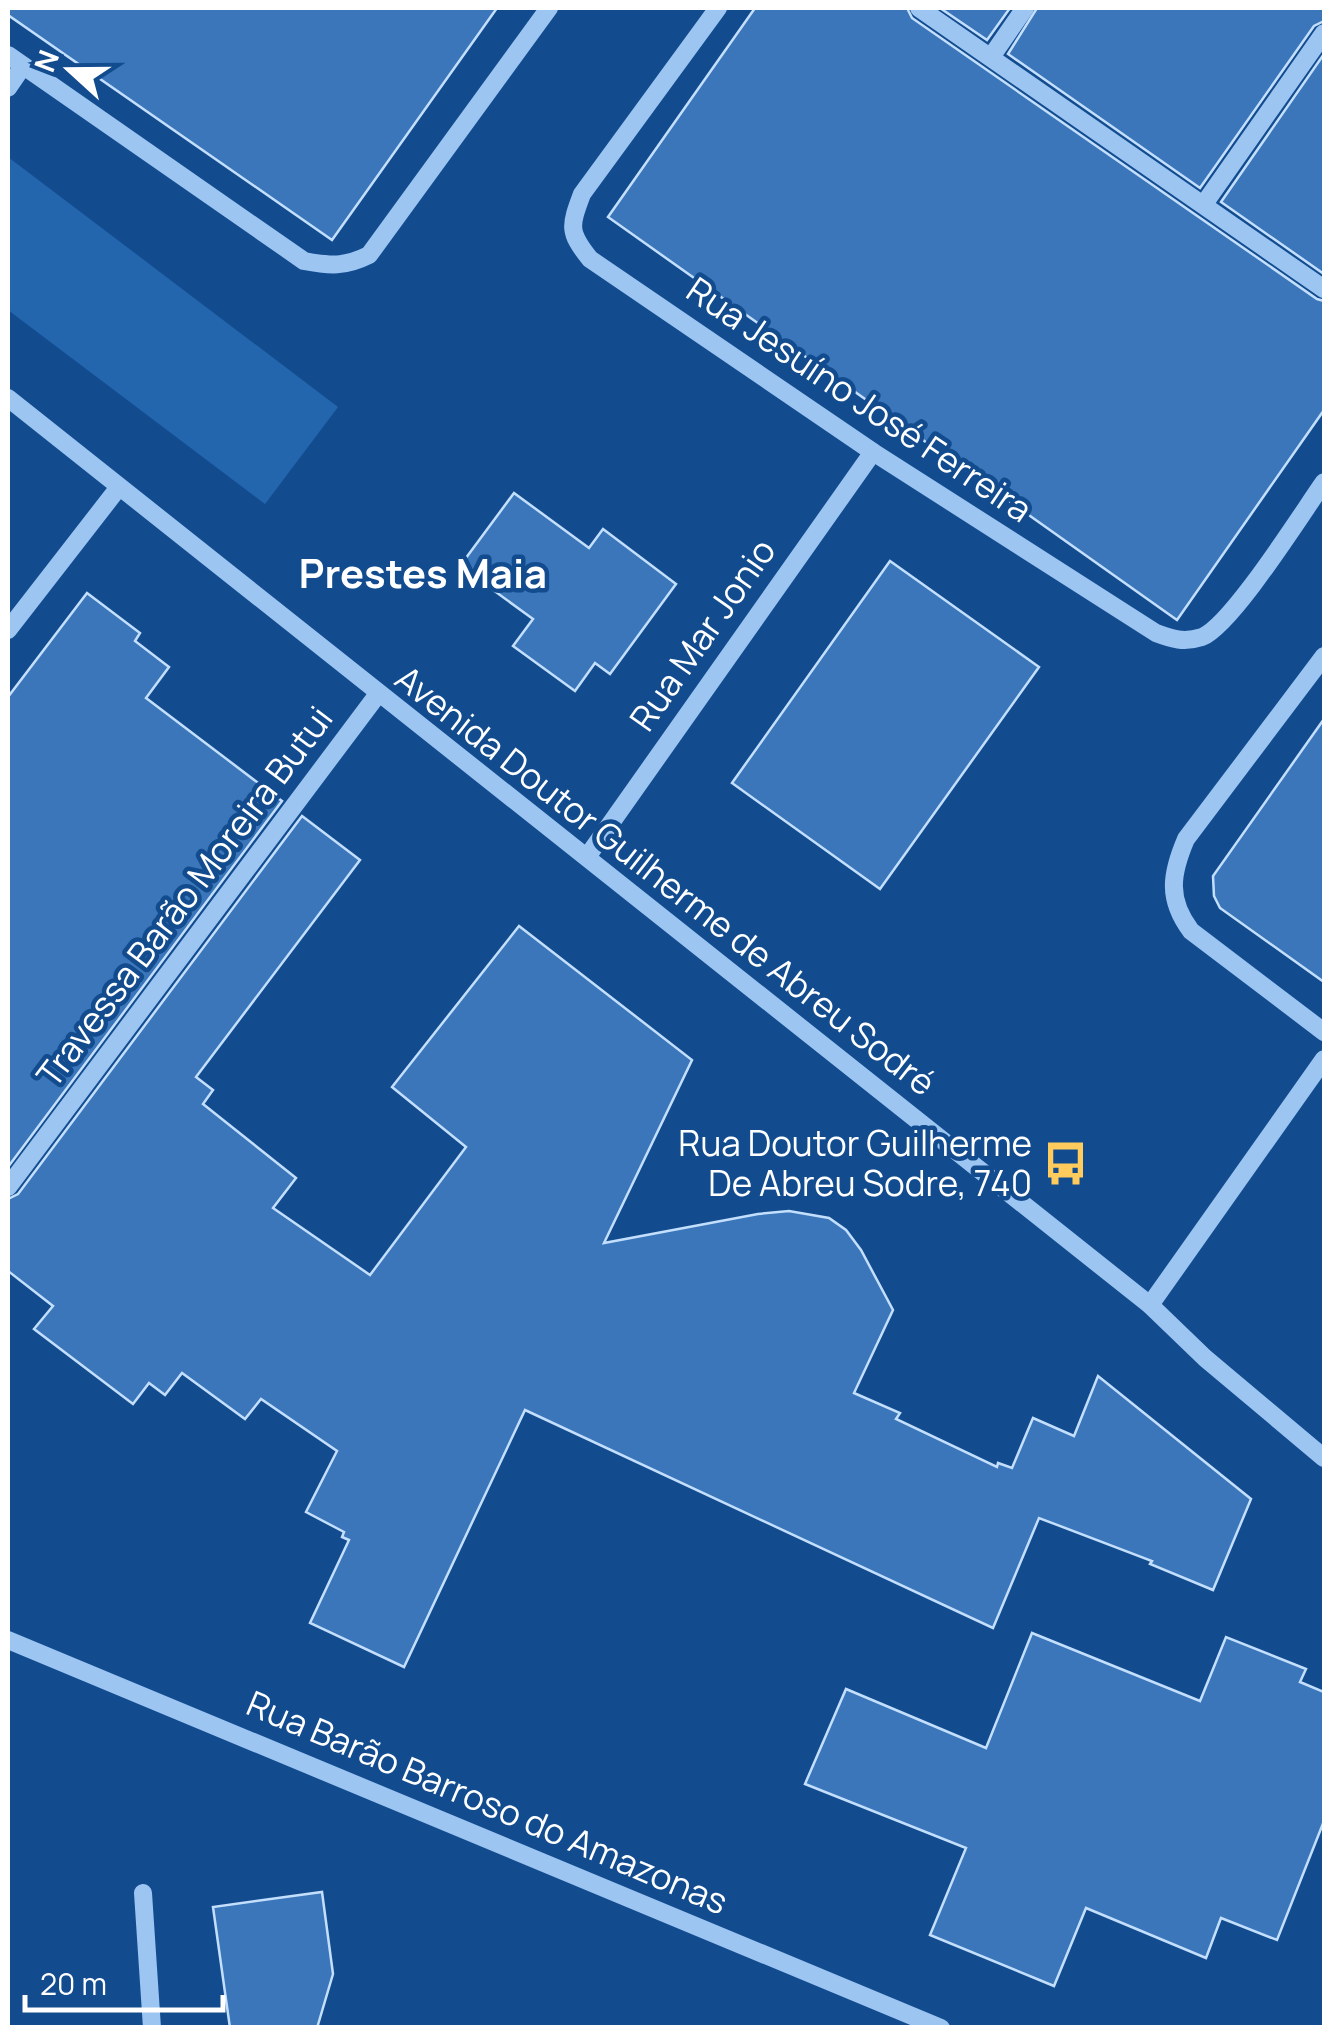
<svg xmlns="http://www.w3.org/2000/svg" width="1332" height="2035" viewBox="0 0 1332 2035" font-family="Manrope,sans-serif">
	<rect width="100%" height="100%" fill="#124c8f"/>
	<!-- green -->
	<polygon fill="#2366ae" points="8,157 338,407 265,504 8,310"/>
	<!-- building -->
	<g fill="#3a76b9" stroke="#c3dffd" stroke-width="2.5">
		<polygon points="8,8 497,8 332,240 8,15"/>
		<polygon points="755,8 907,8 912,18 1317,299 1324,301 1324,410 1177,620 608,217"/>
		<polygon points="940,8 1010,8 987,40"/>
		<polygon points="1037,8 1324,8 1324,21 1314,26 1200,188 1008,54"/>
		<polygon points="1324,54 1324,274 1221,202"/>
		<polygon points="514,493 589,548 603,529 676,584 610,674 595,663 575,691 513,646 533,619 460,566"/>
		<polygon points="890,561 1039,667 880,889 732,783"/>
		<polygon points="87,593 140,633 135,641 169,667 146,698 282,801 8,1167 8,697"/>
		<polygon points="1324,719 1324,982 1220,908 1214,896 1213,876"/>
		<polygon points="302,816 360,860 196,1077 213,1090 203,1104 296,1178 273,1208 370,1275 466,1147 392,1087 519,926 692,1060 604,1243 758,1214 789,1211 829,1218 846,1230 861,1250 893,1310 854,1393 900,1413 896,1419 997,1467 998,1463 1012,1468 1033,1418 1074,1436 1098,1376 1251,1499 1213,1590 1150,1564 1152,1561 1039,1518 993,1628 525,1410 404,1667 310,1623 349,1540 342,1537 344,1532 306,1512 337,1451 261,1399 245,1419 182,1373 165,1395 149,1383 133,1404 34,1329 53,1306 8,1271 8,1199 18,1194"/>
		<polygon points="1032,1633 1200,1701 1226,1637 1306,1669 1300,1682 1324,1692 1324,1821 1277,1940 1221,1918 1206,1958 1086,1908 1054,1986 930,1935 966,1848 805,1784 846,1689 986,1748"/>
		<polygon points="322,1892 333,1974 317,2028 230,2028 213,1907"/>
	</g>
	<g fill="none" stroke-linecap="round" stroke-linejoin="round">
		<!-- minor -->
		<g stroke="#9cc5f2" stroke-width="18">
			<path d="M718 8 582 194C570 226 568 232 590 259L873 452 1156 633C1172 639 1184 643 1202 637 1232 625 1302 513 1324 482"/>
			<polyline points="919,8 1324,289"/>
			<path d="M8 55 304 261C330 266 345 267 369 255L549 8"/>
			<polyline points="991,57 1025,8"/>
			<polyline points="8,88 23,66"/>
			<polyline points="1204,204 1324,33"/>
			<polyline points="8,398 1150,1305 1205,1358 1324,1458"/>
			<polyline points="8,630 119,487"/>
			<path d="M1324 656 1186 839C1171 874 1167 899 1191 931L1324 1032"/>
			<polyline points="587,857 873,452"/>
			<polyline points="8,1187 378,694"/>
			<polyline points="1150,1305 1324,1059"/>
			<polyline points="8,1640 941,2028"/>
			<polyline points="143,1893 152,2028"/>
		</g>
	</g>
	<!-- icons -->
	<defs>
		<symbol id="bus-bare" viewBox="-9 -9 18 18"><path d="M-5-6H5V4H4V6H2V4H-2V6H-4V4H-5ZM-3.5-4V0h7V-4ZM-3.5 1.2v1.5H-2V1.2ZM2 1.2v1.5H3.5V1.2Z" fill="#ffcb5d" stroke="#124c8f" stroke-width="2.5" paint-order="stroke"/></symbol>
	</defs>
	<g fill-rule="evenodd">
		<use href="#bus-bare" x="1034" y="1132" width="63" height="63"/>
	</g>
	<g text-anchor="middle" stroke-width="9" stroke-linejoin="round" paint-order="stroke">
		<!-- street labels -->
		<g font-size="35" fill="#fff" stroke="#124c8f">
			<text transform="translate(859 400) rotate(34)" y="12">Rua Jesuíno José Ferreira</text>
			<text transform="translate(703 635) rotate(-55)" y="12">Rua Mar Jonio</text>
			<text transform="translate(665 881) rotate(38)" y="12">Avenida Doutor Guilherme de Abreu Sodré</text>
			<text transform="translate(185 897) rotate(-53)" y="12">Travessa Barão Moreira Butui</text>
			<text transform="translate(487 1803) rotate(23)" y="12">Rua Barão Barroso do Amazonas</text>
		</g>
		<!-- poi labels -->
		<g font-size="35" fill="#fff" stroke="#124c8f" text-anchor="end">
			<text x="1032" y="1156">Rua Doutor Guilherme<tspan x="1032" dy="40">De Abreu Sodre, 740</tspan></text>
		</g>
		<!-- quarter labels -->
		<g font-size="40" font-weight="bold" fill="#fff" stroke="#124c8f">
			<text x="423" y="588">Prestes Maia</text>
		</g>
	</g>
	<!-- border -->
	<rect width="1332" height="2035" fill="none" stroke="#ffffff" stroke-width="20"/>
	<!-- north arrow -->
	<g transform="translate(70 70) rotate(291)" stroke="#124c8f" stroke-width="8" paint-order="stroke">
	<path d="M0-8L18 38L0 25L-18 38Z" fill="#ffffff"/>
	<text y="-15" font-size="28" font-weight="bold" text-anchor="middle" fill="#ffffff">N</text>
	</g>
	<!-- scale -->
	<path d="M25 1995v15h198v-15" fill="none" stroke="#ffffff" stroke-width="5"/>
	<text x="40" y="1995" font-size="30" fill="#ffffff" stroke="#124c8f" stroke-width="8" paint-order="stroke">20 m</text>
</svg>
